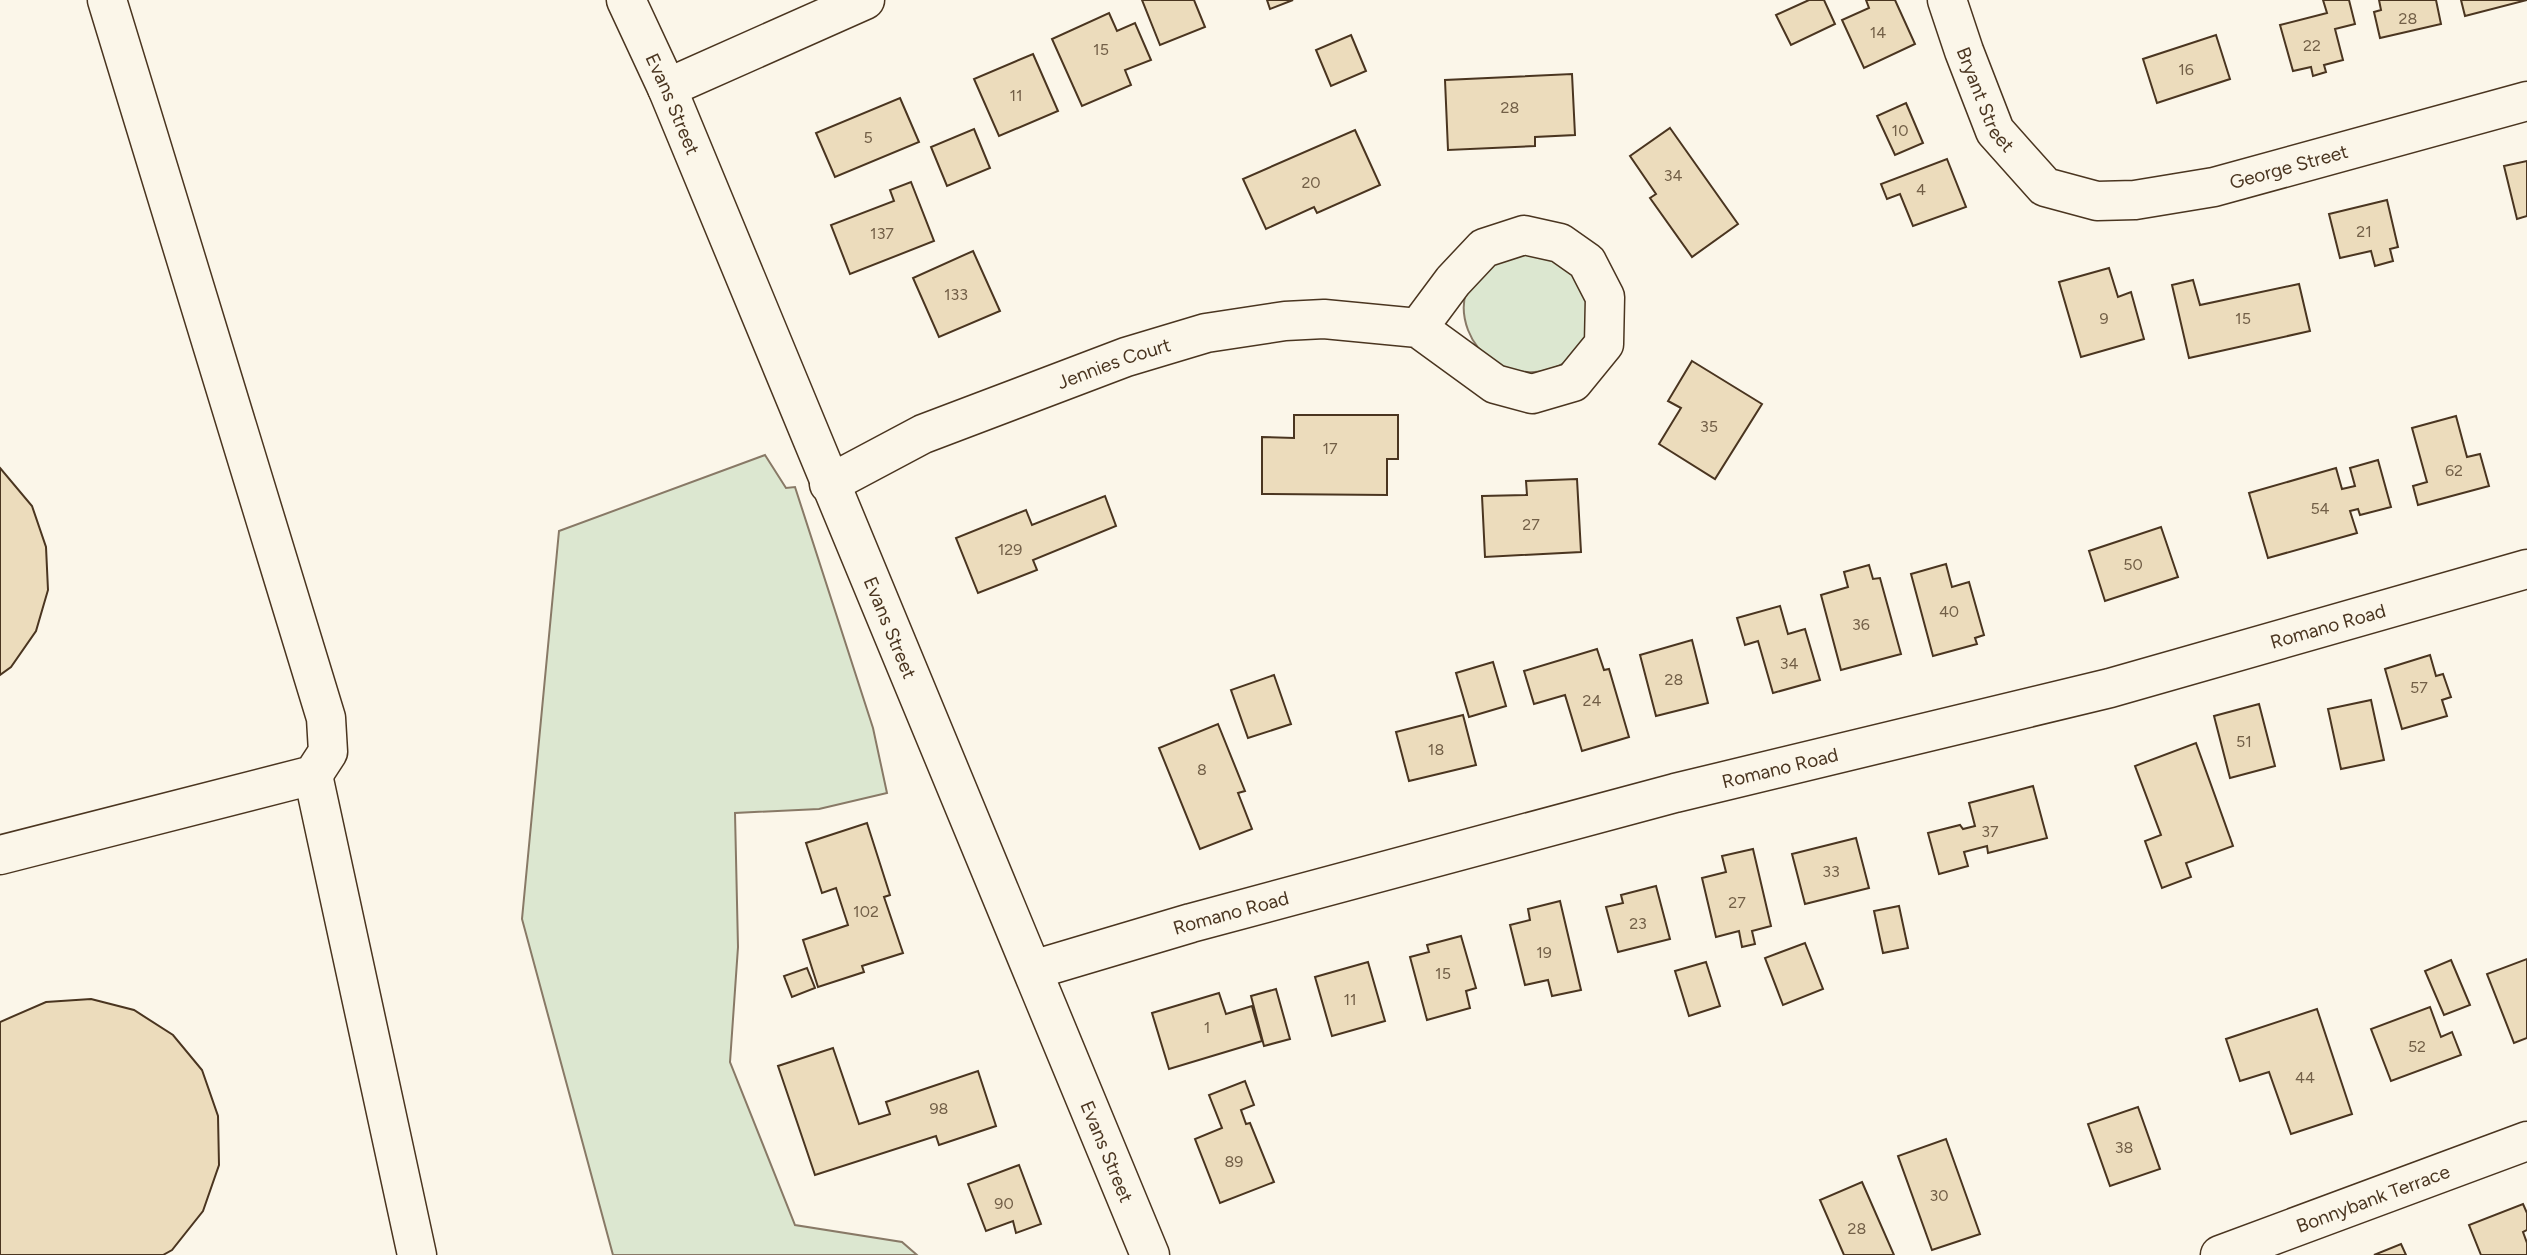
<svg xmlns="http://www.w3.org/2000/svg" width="2527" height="1255" viewBox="0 0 2527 1255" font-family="Figtree,sans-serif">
	<rect width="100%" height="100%" fill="#fbf6e9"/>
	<!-- green -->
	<g fill="#dce7d0" stroke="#887966" stroke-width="2">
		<path d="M1542 246 1588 286C1589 298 1593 316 1590 328 1573 388 1489 385 1468 330 1464 319 1462 305 1466 293 1469 283 1475 268 1485 262 1501 254 1524 251 1542 246Z"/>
		<polygon points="765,455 786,488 795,487 873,728 887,793 819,809 735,813 738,947 730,1062 795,1225 902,1242 917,1255 613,1255 522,919 559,531"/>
	</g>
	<!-- building -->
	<g fill="#ecdcbc" stroke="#4a3520" stroke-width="2">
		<polygon points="1142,0 1194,0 1205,27 1160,45"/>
		<polygon points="1267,0 1293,0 1270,9"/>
		<polygon points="1809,0 1824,0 1835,24 1791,45 1776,15"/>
		<polygon points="1866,0 1895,0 1915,44 1864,68 1842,20 1869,8"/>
		<polygon points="2323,0 2349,0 2355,24 2335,29 2343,60 2324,65 2326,72 2313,76 2311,67 2293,71 2280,25 2327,13"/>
		<polygon points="2379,0 2436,0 2441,24 2380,38 2374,12 2381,10"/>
		<polygon points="2461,0 2527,0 2465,16"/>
		<polygon points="1109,13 1117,31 1135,23 1151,60 1125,70 1131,85 1082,106 1052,39"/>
		<polygon points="1351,35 1366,71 1331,86 1316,50"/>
		<polygon points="2216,35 2230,79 2157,103 2143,59"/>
		<polygon points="1033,54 1058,111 999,136 974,79"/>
		<polygon points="1572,74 1575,135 1535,137 1535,146 1448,150 1445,80"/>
		<polygon points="900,98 919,142 835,177 816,133"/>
		<polygon points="1906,103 1923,143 1895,155 1877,116"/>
		<polygon points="1670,128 1738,224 1692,257 1650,198 1656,194 1630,156"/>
		<polygon points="974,129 990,168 947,186 931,147"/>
		<polygon points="1355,130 1380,185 1317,213 1314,207 1266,229 1243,179"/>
		<polygon points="1947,159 1966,207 1913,226 1900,194 1887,199 1881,184"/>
		<polygon points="2527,161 2527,216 2517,219 2504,166"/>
		<polygon points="911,182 934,241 850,274 831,225 894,201 890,190"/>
		<polygon points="2387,200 2398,247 2390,249 2393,261 2375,266 2371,251 2340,258 2329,214"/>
		<polygon points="973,251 1000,311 939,337 913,278"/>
		<polygon points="2109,268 2118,297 2131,292 2144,339 2081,357 2059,282"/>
		<polygon points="2193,280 2200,305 2299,284 2310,331 2189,358 2172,285"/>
		<polygon points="1692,361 1762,404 1715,479 1659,444 1681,408 1668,401"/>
		<polygon points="1294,415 1398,415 1398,459 1387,459 1387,495 1262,494 1262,437 1294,438"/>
		<polygon points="2456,416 2467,457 2480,454 2489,486 2418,505 2413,486 2427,482 2412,428"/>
		<polygon points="2378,460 2391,507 2360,515 2358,509 2350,511 2357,533 2268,558 2249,493 2336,468 2342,489 2355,486 2350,468"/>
		<polygon points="0,468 32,506 46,547 48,590 36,631 11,667 0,675"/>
		<polygon points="1577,479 1581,552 1485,557 1482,496 1527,495 1526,481"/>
		<polygon points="1105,496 1116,526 1033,560 1037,570 978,593 956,538 1026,510 1032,525"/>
		<polygon points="2161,527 2178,577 2105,601 2089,551"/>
		<polygon points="1946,564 1952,587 1969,582 1984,635 1975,638 1977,644 1933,656 1911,574"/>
		<polygon points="1869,565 1873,579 1880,578 1901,654 1841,670 1821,595 1848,587 1844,572"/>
		<polygon points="1780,606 1788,634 1805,629 1820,680 1773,693 1758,641 1745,645 1737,618"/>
		<polygon points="1692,640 1708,703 1656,716 1640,655"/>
		<polygon points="1597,649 1604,670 1609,669 1629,737 1582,751 1565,695 1534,704 1524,671"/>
		<polygon points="2430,655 2436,676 2443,674 2451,697 2442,700 2447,716 2402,729 2385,669"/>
		<polygon points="1493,662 1506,706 1469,717 1456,673"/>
		<polygon points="1274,675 1291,724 1248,738 1231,690"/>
		<polygon points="2371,700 2384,760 2341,769 2328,709"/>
		<polygon points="2259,704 2275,766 2230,778 2214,716"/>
		<polygon points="1463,715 1476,765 1409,781 1396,732"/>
		<polygon points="1218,724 1245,791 1238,793 1252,829 1200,849 1159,748"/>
		<polygon points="2196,743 2233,846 2186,863 2191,877 2162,888 2145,841 2161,835 2135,766"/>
		<polygon points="2033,786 2047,838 1988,853 1987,846 1964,852 1968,866 1939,874 1928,833 1960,825 1963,829 1975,826 1969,803"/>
		<polygon points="867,823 890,895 884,897 903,953 862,966 864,972 818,987 803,940 848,925 836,888 822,893 806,843"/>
		<polygon points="1856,838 1869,888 1805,904 1792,854"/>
		<polygon points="1753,849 1771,926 1752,931 1755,944 1742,947 1739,931 1716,937 1702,878 1726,872 1722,856"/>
		<polygon points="1656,886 1670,939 1618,952 1606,907 1623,903 1621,895"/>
		<polygon points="1560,901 1581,990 1552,996 1548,980 1525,985 1510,925 1530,920 1528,909"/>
		<polygon points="1899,906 1908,948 1883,953 1874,911"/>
		<polygon points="1461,936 1476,988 1466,991 1470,1008 1427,1020 1410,957 1429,952 1427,945"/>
		<polygon points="1805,943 1823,989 1783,1005 1765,958"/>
		<polygon points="2527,959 2527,1038 2514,1043 2487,974"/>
		<polygon points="2451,960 2470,1005 2444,1015 2425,971"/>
		<polygon points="1368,962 1385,1021 1332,1036 1315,977"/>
		<polygon points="1706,962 1720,1006 1689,1016 1675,971"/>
		<polygon points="807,968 815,988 792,997 784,976"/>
		<polygon points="1276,989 1290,1039 1264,1046 1251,996"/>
		<polygon points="1219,993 1226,1014 1252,1006 1262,1041 1169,1069 1152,1013"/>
		<polygon points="91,999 134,1010 173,1035 202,1070 218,1116 219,1165 203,1211 172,1250 163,1255 0,1255 0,1022 46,1002"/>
		<polygon points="2430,1007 2441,1037 2452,1032 2461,1055 2391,1081 2371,1029"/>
		<polygon points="2317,1009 2352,1114 2291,1134 2269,1072 2240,1081 2226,1039"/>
		<polygon points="833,1048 859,1124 890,1114 886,1102 978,1071 996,1126 939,1145 936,1136 815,1175 778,1066"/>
		<polygon points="1245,1081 1254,1105 1241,1110 1246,1124 1250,1123 1274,1182 1220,1203 1195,1139 1222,1128 1209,1095"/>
		<polygon points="2138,1107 2160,1169 2110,1186 2088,1124"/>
		<polygon points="1946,1139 1980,1234 1932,1250 1898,1156"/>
		<polygon points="1019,1165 1041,1224 1016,1233 1013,1221 986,1231 968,1184"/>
		<polygon points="1862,1182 1894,1255 1844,1255 1820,1200"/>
		<polygon points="2523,1204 2527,1213 2527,1230 2523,1232 2527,1243 2527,1255 2481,1255 2469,1225"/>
		<polygon points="2401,1244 2406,1255 2374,1255"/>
	</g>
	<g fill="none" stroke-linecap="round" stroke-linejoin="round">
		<defs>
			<g id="minor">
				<path id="s1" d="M626 0 667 88 1150 1255"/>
				<path id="s2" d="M1947 0 1964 51 1995 131 2045 187 2097 201 2135 200 2214 187 2527 101"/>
				<polyline points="667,88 865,0"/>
				<path id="s3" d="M829 484 923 434 1126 357 1206 333 1285 321 1324 319 1418 328 1495 384 1532 394 1573 382 1604 344 1605 297 1587 262 1560 243 1524 235 1484 248 1453 281 1418 328"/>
				<polyline points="313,775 417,1255"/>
				<polyline points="0,855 313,775 328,752 326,718 107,0"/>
				<path id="s4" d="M1033 970 1191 923 1675 793 2110 688 2527 569"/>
				<path id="s5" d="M2220 1255 2527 1141"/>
			</g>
		</defs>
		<!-- minor casing -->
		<use href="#minor" stroke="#4a3520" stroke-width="41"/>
		<!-- minor -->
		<use href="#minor" stroke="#fbf6e9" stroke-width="38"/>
	</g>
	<g text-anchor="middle" stroke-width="5" stroke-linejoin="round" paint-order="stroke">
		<!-- number labels -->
		<g font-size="16" fill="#725f47">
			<text x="2408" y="24">28</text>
			<text x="1878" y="38">14</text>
			<text x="2312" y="51">22</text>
			<text x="1101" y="55">15</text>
			<text x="2186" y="75">16</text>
			<text x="1016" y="101">11</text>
			<text x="1510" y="113">28</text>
			<text x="1900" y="136">10</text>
			<text x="868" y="143">5</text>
			<text x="1673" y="181">34</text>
			<text x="1311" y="188">20</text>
			<text x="1921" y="195">4</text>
			<text x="2364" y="237">21</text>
			<text x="882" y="239">137</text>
			<text x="956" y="300">133</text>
			<text x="2104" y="324">9</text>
			<text x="2243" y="324">15</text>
			<text x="1709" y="432">35</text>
			<text x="1330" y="454">17</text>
			<text x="2454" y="476">62</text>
			<text x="2320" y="514">54</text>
			<text x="1531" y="530">27</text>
			<text x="1010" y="555">129</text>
			<text x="2133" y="570">50</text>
			<text x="1949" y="617">40</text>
			<text x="1861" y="630">36</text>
			<text x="1789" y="669">34</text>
			<text x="1674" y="685">28</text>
			<text x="2419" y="693">57</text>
			<text x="1592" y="706">24</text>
			<text x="2244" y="747">51</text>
			<text x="1436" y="755">18</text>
			<text x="1202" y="775">8</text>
			<text x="1990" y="837">37</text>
			<text x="1831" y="877">33</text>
			<text x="1737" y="908">27</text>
			<text x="866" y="917">102</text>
			<text x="1638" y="929">23</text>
			<text x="1544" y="958">19</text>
			<text x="1443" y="979">15</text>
			<text x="1350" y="1005">11</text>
			<text x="1207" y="1033">1</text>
			<text x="2417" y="1052">52</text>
			<text x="2305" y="1083">44</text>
			<text x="939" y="1114">98</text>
			<text x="2124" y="1153">38</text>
			<text x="1234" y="1167">89</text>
			<text x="1939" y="1201">30</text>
			<text x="1004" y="1209">90</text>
			<text x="1857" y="1234">28</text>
		</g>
		<!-- street labels -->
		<g font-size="19" fill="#4a3520" stroke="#fbf6e9">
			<text dy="7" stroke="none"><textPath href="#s2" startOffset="107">Bryant Street</textPath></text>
			<text dy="7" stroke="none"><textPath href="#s1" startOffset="114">Evans Street</textPath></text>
			<text dy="7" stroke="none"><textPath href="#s2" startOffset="464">George Street</textPath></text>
			<text dy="7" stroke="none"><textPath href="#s3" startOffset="310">Jennies Court</textPath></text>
			<text dy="7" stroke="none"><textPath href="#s4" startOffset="1340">Romano Road</textPath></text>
			<text dy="7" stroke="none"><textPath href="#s1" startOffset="681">Evans Street</textPath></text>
			<text dy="7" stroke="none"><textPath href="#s4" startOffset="774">Romano Road</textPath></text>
			<text dy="7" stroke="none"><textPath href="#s4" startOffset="206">Romano Road</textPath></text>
			<text dy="7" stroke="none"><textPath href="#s1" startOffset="1248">Evans Street</textPath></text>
			<text dy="7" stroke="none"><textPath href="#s5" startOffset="163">Bonnybank Terrace</textPath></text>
		</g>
	</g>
</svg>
